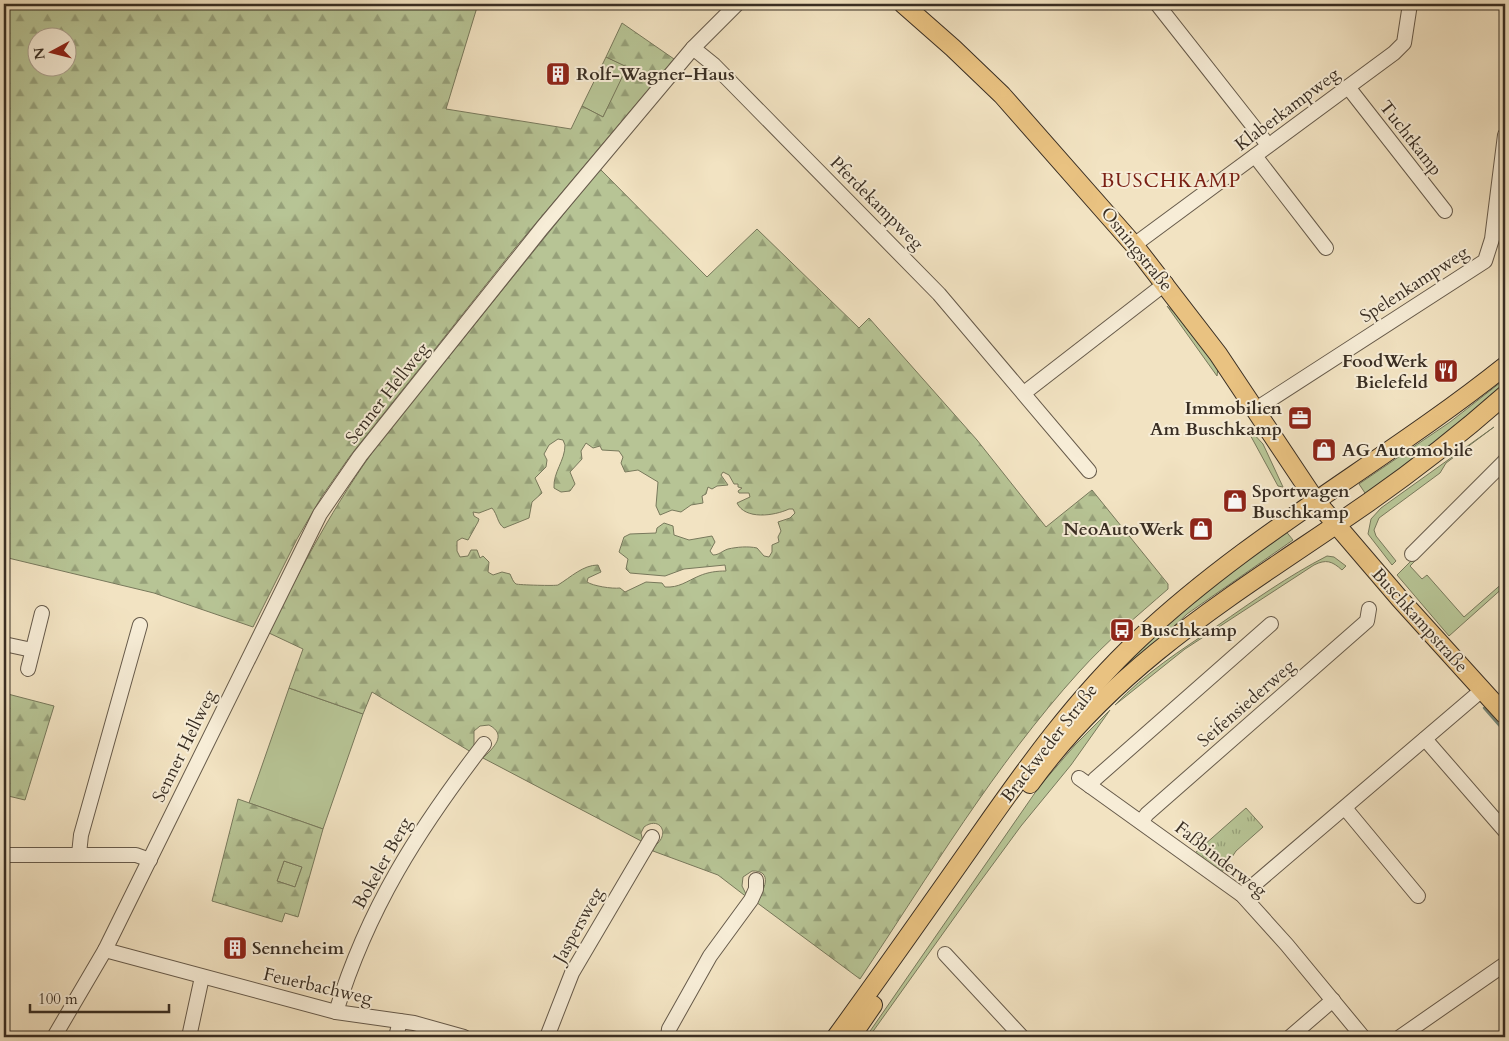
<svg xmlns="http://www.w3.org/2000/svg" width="1509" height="1041" viewBox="0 0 1509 1041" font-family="Cardo,serif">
	<defs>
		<pattern id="forest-firs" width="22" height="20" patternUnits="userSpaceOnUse" patternTransform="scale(1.25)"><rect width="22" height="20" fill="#b7c495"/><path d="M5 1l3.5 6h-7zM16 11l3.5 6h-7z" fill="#96a079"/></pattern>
		<pattern id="park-tufts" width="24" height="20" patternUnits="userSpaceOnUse" patternTransform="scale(1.25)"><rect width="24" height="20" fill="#b7c495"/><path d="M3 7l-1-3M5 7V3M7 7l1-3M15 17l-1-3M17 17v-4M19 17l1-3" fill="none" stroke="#96a079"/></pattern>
	</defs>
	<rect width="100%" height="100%" fill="#f2e3c2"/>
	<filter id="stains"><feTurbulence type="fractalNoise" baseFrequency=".004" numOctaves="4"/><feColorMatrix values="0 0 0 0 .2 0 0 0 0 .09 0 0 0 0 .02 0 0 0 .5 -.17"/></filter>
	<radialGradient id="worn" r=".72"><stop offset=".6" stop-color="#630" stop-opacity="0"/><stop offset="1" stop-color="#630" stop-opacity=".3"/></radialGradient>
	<!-- grass -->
	<g fill="#b7c495" stroke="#78795c">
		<polygon points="606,57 628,67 603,117 582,106"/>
		<polygon points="1167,306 1175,313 1179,311 1218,368 1217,376"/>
		<polygon points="1505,379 1505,387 1367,496 1359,484 1450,422"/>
		<polygon points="1494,427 1446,463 1440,473 1379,518 1374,530 1376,536 1396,561 1392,565 1368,534 1371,519 1381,508"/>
		<polygon points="1250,430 1263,444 1283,487 1278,486 1248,431"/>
		<polygon points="1284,529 1293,540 1187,614 1099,697 1095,692 1139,647"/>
		<path d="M1327 556 1334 557 1346 566 1342 570C1332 561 1326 559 1314 565L1185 649 1115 705C1145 673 1181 650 1217 626 1253 601 1288 576 1327 556Z"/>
		<polygon points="1413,559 1415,561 1410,566 1422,579 1427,575 1464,617 1505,581 1505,586 1449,636 1397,575"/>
		<polygon points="289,688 363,714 323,829 249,803"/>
		<polygon points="1110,710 1071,765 1021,826 974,890 869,1037 866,1037 1039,787 1075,745"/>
		<polygon points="284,861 302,867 295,887 277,881"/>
	</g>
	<!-- forest -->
	<g fill="url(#forest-firs)" stroke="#78795c" fill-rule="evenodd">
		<path d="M4 4H478L446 109 571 129 582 106 603 117 627 67 606 57 622 23 674 59 515 248 350 456 322 496 297 539 253 627 154 593 4 557ZM38 38H68V68H38Z"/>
		<path d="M600 169 707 277 757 229 859 328 869 318 977 440 1046 527 1092 490 1168 584V589C1137 616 1106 642 1079 672 994 766 930 874 860 979L756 902C764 891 774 870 752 871L743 877 742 886 748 898 718 875 653 851V847C672 835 660 815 644 827L641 833 643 842 483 758C493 748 508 735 489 725L480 726 474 731V746L471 752 372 692 363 714 289 688 303 649 269 633C302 565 334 505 379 443ZM558 439 563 440 565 445C565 461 553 472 554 488L561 492 570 491 575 484 570 472 582 459 581 451 586 443 593 448 600 446 602 450 619 451 623 457 621 463 625 472 638 470 658 482 656 506 660 515 672 510 681 512 691 505 703 503 702 496 706 494 708 487 712 489 717 486 728 485 721 475 723 472 729 475 734 484H738V487L742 488 738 491 739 493H749L750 497 737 503C745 520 774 516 789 509H793L795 513 790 518 778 522 781 531 778 537 779 542 772 545V552L769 557 764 556 757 548C748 546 737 547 728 549 722 551 719 555 713 555L710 551 715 542 712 536 689 540 674 535 673 526 664 523 657 528 656 533 630 534 624 537 619 552 628 559 626 569 630 573 665 576 684 569 725 565 726 571C717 571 708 572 699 576 687 581 679 588 665 587L662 583 646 582 625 592 620 588C612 589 593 586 587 582L588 578 601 572 598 565C583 565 571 577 558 585 556 586 519 585 516 584 513 582 512 578 510 574L502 572 493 575 488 572 489 562 483 556 480 558 477 550H471L468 556 460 557 457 551V541L462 538 468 540 478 522 479 519 474 516 473 512 479 513 492 508C498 515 497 523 504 528L529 518 532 502 542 493 535 478 546 467 547 460 544 454 549 445Z"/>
		<polygon points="4,693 54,706 25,800 4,795"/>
		<path d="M238 799 323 829 298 917 285 913 282 922 212 901ZM284 861 302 867 295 887 277 881Z"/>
	</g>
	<!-- park -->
	<polygon fill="url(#park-tufts)" stroke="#78795c" points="1246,808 1263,827 1236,851 1222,872 1195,853"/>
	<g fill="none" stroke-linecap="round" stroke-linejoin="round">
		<!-- stream -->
		<polyline stroke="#748576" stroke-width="2.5" points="1484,708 1505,732"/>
		<defs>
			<g id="minor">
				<polyline points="1157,4 1268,145"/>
				<polyline points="693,48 714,65 939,294 1089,471"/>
				<polyline points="1348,87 1445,211"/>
				<polyline points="1255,156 1326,248"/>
				<polyline points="1134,245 1394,53 1404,43 1410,4"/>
				<polyline points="1024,393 1166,283"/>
				<polyline points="1256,409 1485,261 1492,239 1505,135"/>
				<polyline points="1412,554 1505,461"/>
				<polyline points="4,644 32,650"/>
				<polyline points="28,669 42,613"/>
				<polyline points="1425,739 1505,831"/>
				<polyline points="1079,778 1242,895 1287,945 1363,1037"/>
				<polyline points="1090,786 1095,779 1271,624"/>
				<polyline points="1345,808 1418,896"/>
				<polyline points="1141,822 1147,814 1367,621 1369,609"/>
				<polyline points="79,854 81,835 140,625"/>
				<polyline points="4,855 136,855 150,860"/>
				<polyline points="1242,895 1482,690"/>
				<polyline points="105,950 336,1012 414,1023 464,1037"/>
				<polyline points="945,954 1022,1037"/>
				<path d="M336 1012C368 908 418 830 484 744"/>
				<polyline points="54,1037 105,950 320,514 360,456 542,228 693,48 737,4"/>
				<polyline points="189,1037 202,977"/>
				<polyline points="396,1037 400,1021"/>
				<polyline points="547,1037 572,973 652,837"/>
				<polyline points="668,1037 669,1029 710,956 751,900 756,889 756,880"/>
				<polyline points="1290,1037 1333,1000"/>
				<polyline points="1400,1037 1505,964"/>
			</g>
			<g id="major">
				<polyline points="903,4 953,48 1002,95 1134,245 1218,354 1316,501 1399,598 1505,715"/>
				<path d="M1030 784C1121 658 1244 589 1369 502 1416 469 1462 433 1505 395"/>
				<path d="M836 1037C884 971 931 904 978 837 1027 767 1076 698 1139 639 1250 534 1386 461 1505 366"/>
				<polyline points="851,1037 873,1005"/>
			</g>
		</defs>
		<!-- minor casing -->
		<use href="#minor" stroke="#675b4b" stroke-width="16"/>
		<!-- major casing -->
		<use href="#major" stroke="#392e23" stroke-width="20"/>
		<!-- minor -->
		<use href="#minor" stroke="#f7edd7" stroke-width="14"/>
		<!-- major -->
		<use href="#major" stroke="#e9c281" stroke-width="18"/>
	</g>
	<!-- icons -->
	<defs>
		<symbol id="building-square" viewBox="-11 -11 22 22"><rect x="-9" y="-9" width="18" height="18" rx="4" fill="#8f2418" stroke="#f7edd7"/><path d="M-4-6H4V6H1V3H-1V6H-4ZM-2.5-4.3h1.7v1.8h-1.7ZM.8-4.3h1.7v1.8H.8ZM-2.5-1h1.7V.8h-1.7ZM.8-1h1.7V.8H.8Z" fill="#fff"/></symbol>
		<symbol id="restaurant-square" viewBox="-11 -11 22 22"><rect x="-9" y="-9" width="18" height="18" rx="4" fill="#8f2418" stroke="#f7edd7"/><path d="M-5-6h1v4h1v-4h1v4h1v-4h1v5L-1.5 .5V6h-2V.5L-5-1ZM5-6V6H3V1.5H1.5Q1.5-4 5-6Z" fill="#fff"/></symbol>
		<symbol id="office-square" viewBox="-11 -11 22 22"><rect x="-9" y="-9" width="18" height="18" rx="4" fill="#8f2418" stroke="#f7edd7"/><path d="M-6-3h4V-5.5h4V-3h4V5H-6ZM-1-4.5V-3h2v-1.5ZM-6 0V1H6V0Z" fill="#fff"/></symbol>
		<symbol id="shop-square" viewBox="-11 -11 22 22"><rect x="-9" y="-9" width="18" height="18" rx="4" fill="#8f2418" stroke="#f7edd7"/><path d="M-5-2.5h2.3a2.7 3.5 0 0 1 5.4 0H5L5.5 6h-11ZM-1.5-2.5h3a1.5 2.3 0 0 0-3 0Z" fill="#fff"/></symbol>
		<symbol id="bus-square" viewBox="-11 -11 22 22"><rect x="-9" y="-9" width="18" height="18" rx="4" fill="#8f2418" stroke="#f7edd7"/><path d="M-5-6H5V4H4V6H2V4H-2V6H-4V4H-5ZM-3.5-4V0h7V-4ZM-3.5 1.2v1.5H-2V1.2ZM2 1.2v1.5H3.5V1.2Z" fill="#fff"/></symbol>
	</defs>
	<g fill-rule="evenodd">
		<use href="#building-square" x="544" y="60" width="28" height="28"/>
		<use href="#restaurant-square" x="1432" y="357" width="28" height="28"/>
		<use href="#office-square" x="1286" y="404" width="28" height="28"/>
		<use href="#shop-square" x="1310" y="436" width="28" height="28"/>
		<use href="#shop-square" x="1221" y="487" width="28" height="28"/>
		<use href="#shop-square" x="1187" y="515" width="28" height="28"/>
		<use href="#bus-square" x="1108" y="616" width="28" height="28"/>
		<use href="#building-square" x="221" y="934" width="28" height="28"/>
	</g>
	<g text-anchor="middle" stroke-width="4" stroke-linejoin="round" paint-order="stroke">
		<!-- poi labels -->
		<g font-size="18" font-weight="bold" fill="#392e23" stroke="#f7edd7" text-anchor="start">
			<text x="576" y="80">Rolf-Wagner-Haus</text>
			<text x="1428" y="367" text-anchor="end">FoodWerk<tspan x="1428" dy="21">Bielefeld</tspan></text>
			<text x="1282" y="414" text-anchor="end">Immobilien<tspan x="1282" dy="21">Am Buschkamp</tspan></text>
			<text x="1342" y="456">AG Automobile</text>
			<text x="1252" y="497">Sportwagen<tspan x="1252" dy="21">Buschkamp</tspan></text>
			<text x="1184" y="535" text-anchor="end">NeoAutoWerk</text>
			<text x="1140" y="636">Buschkamp</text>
			<text x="252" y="954">Senneheim</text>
		</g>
		<!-- street labels -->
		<g font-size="18" fill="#392e23" stroke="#f7edd7">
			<text transform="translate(1287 109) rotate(-37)" y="6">Klaberkampweg</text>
			<text transform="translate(1411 138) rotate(52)" y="6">Tuchtkamp</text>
			<text transform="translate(877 203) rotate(45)" y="6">Pferdekampweg</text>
			<text transform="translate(1137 249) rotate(51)" y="6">Osningstraße</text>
			<text transform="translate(1414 284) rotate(-33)" y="6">Spelenkampweg</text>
			<text transform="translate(387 393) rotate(-52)" y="6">Senner Hellweg</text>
			<text transform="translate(1420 620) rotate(48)" y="6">Buschkampstraße</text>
			<text transform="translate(1246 703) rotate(-41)" y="6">Seifensiederweg</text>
			<text transform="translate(1049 743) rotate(-52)" y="6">Brackweder Straße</text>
			<text transform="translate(184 746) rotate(-64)" y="6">Senner Hellweg</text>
			<text transform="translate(1221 859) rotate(38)" y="6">Faßbinderweg</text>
			<text transform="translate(382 863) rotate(-61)" y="6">Bokeler Berg</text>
			<text transform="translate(578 925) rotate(-61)" y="6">Jaspersweg</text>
			<text transform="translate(318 986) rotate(13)" y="6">Feuerbachweg</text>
		</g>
		<!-- quarter labels -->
		<g font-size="20" letter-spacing="1" fill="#7a1f14" stroke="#f7edd7">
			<text x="1171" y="187">BUSCHKAMP</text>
		</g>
	</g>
	<!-- margin -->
	<rect width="1509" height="1041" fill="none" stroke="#f2e3c2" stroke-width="20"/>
	<rect x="5" y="5" width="1499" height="1031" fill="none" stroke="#392e23" stroke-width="2.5"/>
	<rect x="10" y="10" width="1489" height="1021" fill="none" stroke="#392e23"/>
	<!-- north arrow -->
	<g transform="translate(52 52) rotate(263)"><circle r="24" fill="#f7edd7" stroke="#aba18f"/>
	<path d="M0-4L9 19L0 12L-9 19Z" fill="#8f2418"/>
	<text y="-8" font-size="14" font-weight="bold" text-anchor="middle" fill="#392e23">N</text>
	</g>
	<!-- scale -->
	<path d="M30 1004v8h139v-8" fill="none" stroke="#392e23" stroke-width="2.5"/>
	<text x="38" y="1004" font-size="15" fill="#392e23" stroke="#f7edd7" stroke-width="4" paint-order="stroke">100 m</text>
	<rect width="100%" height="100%" filter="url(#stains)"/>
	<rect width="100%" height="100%" fill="url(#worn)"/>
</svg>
